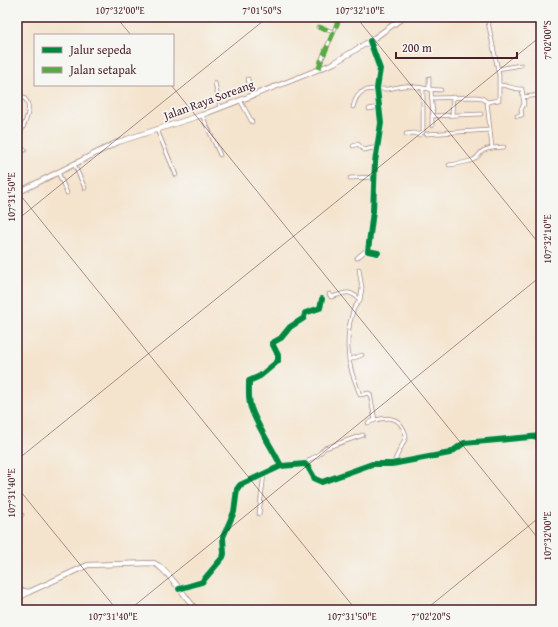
<svg xmlns="http://www.w3.org/2000/svg" width="558" height="627" viewBox="0 0 558 627" font-family="'Gentium Book Plus',serif">
	<rect width="100%" height="100%" fill="#f6f6f2"/>
	<filter id="ink" filterUnits="userSpaceOnUse"><feTurbulence type="fractalNoise" baseFrequency=".025" numOctaves="2"/><feDisplacementMap in="SourceGraphic" scale="8" xChannelSelector="R" yChannelSelector="G"/><feConvolveMatrix kernelMatrix="1 2 1 2 8 2 1 2 1" color-interpolation-filters="sRGB"/></filter>
	<filter id="wash" filterUnits="userSpaceOnUse"><feTurbulence type="fractalNoise" baseFrequency=".012" numOctaves="4" result="noise"/><feDisplacementMap in="SourceGraphic" scale="16" xChannelSelector="R" yChannelSelector="G"/><feGaussianBlur stdDeviation="0.9" result="paint"/><feColorMatrix in="noise" values="0 0 0 0 0 0 0 0 0 0 0 0 0 0 0 0 0 1.4 0 .05"/><feComposite in="paint" operator="in"/></filter>
	<g filter="url(#wash)">
		<rect width="100%" height="100%" fill="#f4e4ce"/>
	</g>
	<g filter="url(#ink)">
		<g fill="none" stroke-linecap="round" stroke-linejoin="round">
			<defs>
				<g id="street">
					<polyline points="17,23 22,17"/>
					<polyline points="318,27 334,32"/>
					<polyline points="370,41 380,69 377,88 381,123 375,162 373,211 368,251 378,253"/>
					<polyline points="319,69 321,61 340,17"/>
					<polyline points="498,69 521,65"/>
					<polyline points="429,78 429,89"/>
					<polyline points="248,79 252,96"/>
					<polyline points="215,83 220,108"/>
					<path d="M500 85C507 85 515 90 522 89L524 104 521 110 522 115 517 116"/>
					<path d="M17 90C20 94 25 98 27 102 32 111 22 131 17 139"/>
					<polyline points="431,90 433,116 481,114"/>
					<polyline points="523,97 541,95"/>
					<polyline points="432,98 476,97 482,98 487,102 499,100 499,75 487,17"/>
					<polyline points="240,100 252,122"/>
					<path d="M353 107C358 86 370 89 388 89 395 88 402 85 410 86 420 87 430 90 441 90"/>
					<polyline points="369,109 379,107"/>
					<polyline points="202,115 220,155"/>
					<polyline points="452,115 453,97"/>
					<polyline points="432,126 432,115"/>
					<polyline points="157,130 176,175"/>
					<polyline points="406,134 414,133 419,135 423,132 423,89"/>
					<polyline points="426,134 490,130"/>
					<polyline points="353,146 358,144 364,150 377,147"/>
					<polyline points="492,148 504,147"/>
					<polyline points="17,154 25,150"/>
					<polyline points="74,164 85,188"/>
					<path d="M449 165C457 164 465 163 473 160 482 156 477 150 492 148L487 102"/>
					<polyline points="58,172 67,193"/>
					<polyline points="350,178 375,177"/>
					<polyline points="357,258 365,251 368,251"/>
					<polyline points="359,269 362,288 360,300"/>
					<path d="M329 294 331 297C344 294 349 288 360 300 358 303 354 307 353 311 348 326 347 345 349 360"/>
					<path d="M362 355 349 360 352 373 360 395 369 393 370 394 375 420C384 418 395 416 401 425 404 430 406 432 406 437L393 464"/>
					<polyline points="368,423 375,420"/>
					<polyline points="305,464 312,458 317,456 325,448 363,435"/>
					<path d="M281 466C272 447 258 428 251 408 248 400 249 390 249 381L260 376 278 361V355L272 343 281 338 290 327 304 318 305 313 320 308 322 299"/>
					<polyline points="259,514 264,474"/>
					<polyline points="17,517 22,515"/>
				</g>
				<g id="secondary">
					<polyline points="17,193 118,142 202,115 295,79 334,63 370,41 404,17"/>
					<polyline points="179,589 202,582 223,557 224,554 223,537 234,512 237,489 240,485 281,466 305,464 308,467 315,479 322,482 372,464 392,464 450,453 464,443 541,436"/>
					<polyline points="17,590 29,592"/>
					<path d="M17 599 29 592 88 565 153 563C164 565 188 600 196 610"/>
				</g>
			</defs>
			<!-- street casing -->
			<use href="#street" stroke="#9f827c" stroke-width="4.5"/>
			<!-- secondary casing -->
			<use href="#secondary" stroke="#9f827c" stroke-width="6"/>
			<!-- street -->
			<use href="#street" stroke="#fff" stroke-width="3"/>
			<!-- secondary -->
			<use href="#secondary" stroke="#fff" stroke-width="4.5"/>
			<!-- quiet -->
			<g stroke="#57aa44" stroke-width="5" stroke-dasharray="10 5" stroke-linecap="butt">
				<polyline points="318,27 334,32"/>
				<polyline points="319,69 321,61 340,17"/>
			</g>
			<defs>
				<g id="cycleway">
					<polyline points="370,41 380,69 377,88 381,123 375,162 373,211 368,251 378,253"/>
					<path d="M281 466C272 447 258 428 251 408 248 400 249 390 249 381L260 376 278 361V355L272 343 281 338 290 327 304 318 305 313 320 308 322 299"/>
					<polyline points="179,589 202,582 223,557 224,554 223,537 234,512 237,489 240,485 281,466 305,464 308,467 315,479 322,482 372,464 392,464 450,453 464,443 541,436"/>
				</g>
			</defs>
			<!-- cycleway casing -->
			<use href="#cycleway" stroke="#f6f6f2" stroke-width="8"/>
			<!-- cycleway -->
			<use href="#cycleway" stroke="#00873e" stroke-width="6"/>
		</g>
	</g>
	<!-- ticks -->
	<path fill="none" stroke="#4a1f2b" stroke-width="1" stroke-opacity="0.45" d="M116 17 131 35M356 17 541 246M171 85 541 542M17 191 356 610M17 220 268 17M17 460 541 36M17 487 117 610M129 610 541 276M425 610 541 516"/>
	<g text-anchor="middle" stroke-width="3.5" stroke-linejoin="round" paint-order="stroke">
		<!-- street labels -->
		<g font-size="12" fill="#4a1f2b" stroke="#f6f6f2">
			<text transform="translate(209 100) rotate(-20)" y="4">Jalan Raya Soreang</text>
		</g>
	</g>
	<!-- margin -->
	<rect width="558" height="627" fill="none" stroke="#f6f6f2" stroke-width="44"/>
	<!-- legend -->
	<rect x="34" y="34" width="140" height="52" fill="#f6f6f2" stroke="#b1a0a2"/>
	<rect x="42" y="47" width="20" height="6" fill="#00873e" stroke="#b1a0a2"/>
	<text x="70" y="54" font-size="12" fill="#4a1f2b">Jalur sepeda</text>
	<rect x="42" y="67" width="20" height="6" fill="#57aa44" stroke="#b1a0a2"/>
	<text x="70" y="74" font-size="12" fill="#4a1f2b">Jalan setapak</text>
	<!-- scale -->
	<path d="M396 52v6h121v-6" fill="none" stroke="#4a1f2b" stroke-width="2"/>
	<text x="402" y="52" font-size="12" fill="#4a1f2b" stroke="#f6f6f2" stroke-width="3" paint-order="stroke">200 m</text>
	<rect x="22" y="22" width="514" height="583" fill="none" stroke="#4a1f2b" stroke-width="1.5"/>
	<g font-size="10" text-anchor="middle" fill="#4a1f2b">
		<text x="120" y="14">107°32'00"E</text>
		<text x="262" y="14">7°01'50"S</text>
		<text x="360" y="14">107°32'10"E</text>
		<text transform="translate(547 40) rotate(-90)" y="4">7°02'00"S</text>
		<text transform="translate(11 197) rotate(-90)" y="4">107°31'50"E</text>
		<text transform="translate(547 239) rotate(-90)" y="4">107°32'10"E</text>
		<text transform="translate(11 493) rotate(-90)" y="4">107°31'40"E</text>
		<text transform="translate(547 536) rotate(-90)" y="4">107°32'00"E</text>
		<text x="113" y="620">107°31'40"E</text>
		<text x="352" y="620">107°31'50"E</text>
		<text x="431" y="620">7°02'20"S</text>
	</g>
</svg>
